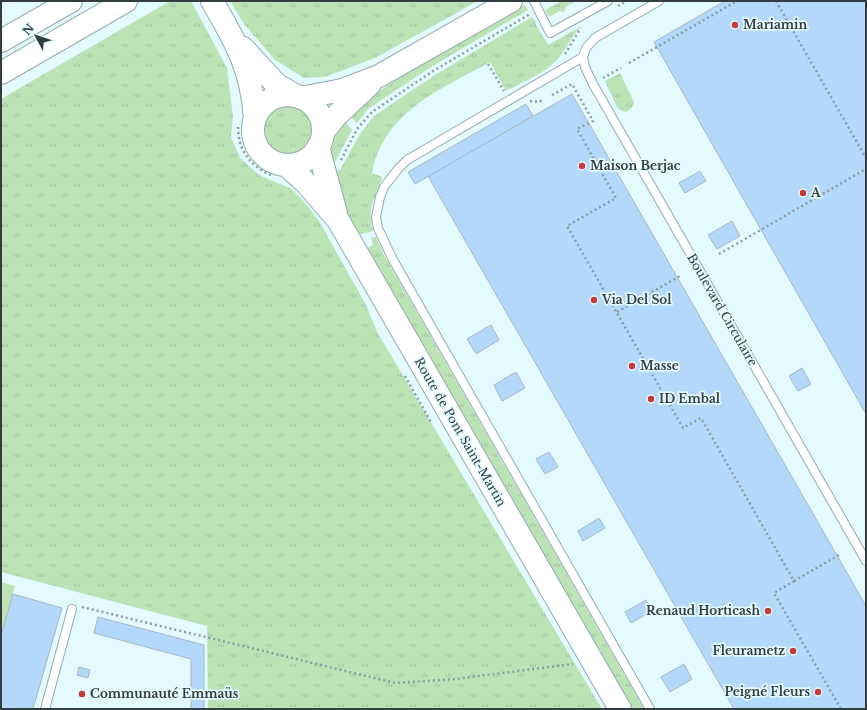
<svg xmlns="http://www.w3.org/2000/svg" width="867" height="710" viewBox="0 0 867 710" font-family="'Libre Baskerville',serif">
	<defs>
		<pattern id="grass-tufts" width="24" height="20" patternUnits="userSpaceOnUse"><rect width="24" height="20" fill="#bbe3b6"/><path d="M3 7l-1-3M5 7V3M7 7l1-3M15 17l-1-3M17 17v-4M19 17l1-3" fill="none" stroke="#a1c49e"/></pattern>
	</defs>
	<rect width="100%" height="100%" fill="#e3fafe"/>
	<!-- grass -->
	<g fill="url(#grass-tufts)">
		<polygon points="170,1 191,1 227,68 233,117 231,137 240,158 259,175 290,188 301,198 319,221 366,305 377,332 602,709 208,709 207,626 1,572 1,99"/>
		<polygon points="230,1 478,1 375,58 325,77 304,78 275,60 244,24"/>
		<polygon points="562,1 576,1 566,7 564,12 559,11 549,17 545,10"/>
		<polygon points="524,5 528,10 431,67 368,109 357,123 347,113 426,60 518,6"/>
		<path d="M532 17 537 22 535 23 548 45 582 26C570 37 567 49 557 60 543 74 523 82 506 91L490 62C440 90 384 111 372 173L382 177C376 202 366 201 373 231L358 235 342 208 330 173 340 170 360 134 374 116 435 75Z"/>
		<polygon points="620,73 634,102 632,108 626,112 620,110 617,107 605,81"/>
		<circle cx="287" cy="130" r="25"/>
		<path d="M342 118 352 130 335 162 328 166C329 149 334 134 342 118Z"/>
		<polygon points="376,237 384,255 644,709 627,709 603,663 602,655 593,639 588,638 366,249 373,245 371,238"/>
	</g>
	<!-- garden -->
	<polygon fill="#bbe3b6" points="1,582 15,586 1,636"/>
	<!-- building -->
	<g fill="#b4d8f9" stroke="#a8b6c3">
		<polygon points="725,1 866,1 866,414 654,42"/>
		<polygon points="572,94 866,606 866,709 734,709 428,176"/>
		<polygon points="526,104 533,116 415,184 408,172"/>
		<polygon points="700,171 706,181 685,193 679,183"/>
		<polygon points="732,221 740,236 717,249 708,235"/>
		<polygon points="491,325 499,340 476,354 467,339"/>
		<polygon points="802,368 811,384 798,391 789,376"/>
		<polygon points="516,372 525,388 502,401 494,385"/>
		<polygon points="549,452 558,467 545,474 536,459"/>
		<polygon points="599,518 605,528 583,541 578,531"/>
		<polygon points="13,594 62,608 33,709 1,709 1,636"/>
		<polygon points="646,600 652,611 631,623 625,612"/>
		<polygon points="98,617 204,645 204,709 191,709 191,659 94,633"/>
		<polygon points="684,664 692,679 670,692 661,677"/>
		<polygon points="79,667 90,670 88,678 77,675"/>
	</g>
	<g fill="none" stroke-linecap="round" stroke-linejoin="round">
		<defs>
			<g id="lane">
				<polyline points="534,1 550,33 608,1"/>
				<polyline points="583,57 585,67 593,84 866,561"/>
				<polyline points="45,709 72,609"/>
				<polyline points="650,709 392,258 378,228 376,217 380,197 384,187 398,169 407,160 583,57 586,48 595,38 659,1"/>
			</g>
			<g id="secondary">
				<path d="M212 1C236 42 252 70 255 119"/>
				<polyline points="243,48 276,84 296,96"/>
				<circle cx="288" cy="130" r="35"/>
				<polyline points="301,98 342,90 379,76 511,1"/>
				<polyline points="323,132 336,116 370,84"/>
				<polyline points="318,147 336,213"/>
				<polyline points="286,165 306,183 338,220 620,709"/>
			</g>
			<g id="highway">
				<polyline points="1,41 71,1"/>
				<polyline points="1,73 126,1"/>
			</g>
		</defs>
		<!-- lane casing -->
		<use href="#lane" stroke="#94aaae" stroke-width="10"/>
		<!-- secondary casing -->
		<use href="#secondary" stroke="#94aaae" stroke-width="24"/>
		<!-- highway casing -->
		<use href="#highway" stroke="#94aaae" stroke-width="24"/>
		<!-- path -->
		<g stroke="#8c9c9f" stroke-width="2.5" stroke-dasharray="2 3" stroke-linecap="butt">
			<polyline points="776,1 866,158"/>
			<polyline points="866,1 866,2"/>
			<polyline points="618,6 626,1"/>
			<polyline points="565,54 579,31"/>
			<polyline points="629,63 737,1"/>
			<polyline points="488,64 504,91"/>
			<polyline points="603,78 621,68"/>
			<polyline points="552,95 572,84 593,121 577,129 616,198 567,226 683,428 701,418 794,581 774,593 841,709"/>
			<polyline points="530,101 539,102 543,100"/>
			<path d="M238 127C238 150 250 166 271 175"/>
			<polyline points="341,160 357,129 372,112 433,71 530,14"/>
			<polyline points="719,254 866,169"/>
			<polyline points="617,312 680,276"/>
			<polyline points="405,376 431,422"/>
			<polyline points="794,581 839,555"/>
			<polyline points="82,607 395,683 455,679 573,664"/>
		</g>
		<!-- lane -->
		<use href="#lane" stroke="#fff" stroke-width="8"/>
		<!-- secondary -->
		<use href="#secondary" stroke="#fff" stroke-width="22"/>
		<!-- highway -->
		<use href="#highway" stroke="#fff" stroke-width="22"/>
	</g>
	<!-- markers -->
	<g fill="#c93a3b" stroke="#e3fafe" stroke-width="1.5">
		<circle cx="735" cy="25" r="4"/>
		<circle cx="582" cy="166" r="4"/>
		<circle cx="803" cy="193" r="4"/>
		<circle cx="594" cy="300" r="4"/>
		<circle cx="632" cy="366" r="4"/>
		<circle cx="651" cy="399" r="4"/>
		<circle cx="768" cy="611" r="4"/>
		<circle cx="793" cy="651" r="4"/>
		<circle cx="818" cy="692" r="4"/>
		<circle cx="82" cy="694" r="4"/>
	</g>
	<g text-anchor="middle" stroke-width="3.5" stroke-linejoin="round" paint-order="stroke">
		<!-- poi labels -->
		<g font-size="12" font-weight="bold" fill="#333c3e" stroke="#e3fafe" text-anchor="start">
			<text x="743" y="29">Mariamin</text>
			<text x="590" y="170">Maison Berjac</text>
			<text x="811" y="197">A</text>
			<text x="602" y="304">Via Del Sol</text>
			<text x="640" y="370">Masse</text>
			<text x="659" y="403">ID Embal</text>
			<text x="760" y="615" text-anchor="end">Renaud Horticash</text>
			<text x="785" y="655" text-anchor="end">Fleurametz</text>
			<text x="810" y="696" text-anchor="end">Peigné Fleurs</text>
			<text x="90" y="698">Communauté Emmaüs</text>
		</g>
		<!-- street labels -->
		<g font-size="12" fill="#333c3e" stroke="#e3fafe">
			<text transform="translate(722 310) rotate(60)" y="4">Boulevard Circulaire</text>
			<text transform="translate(460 432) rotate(60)" y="4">Route de Pont Saint-Martin</text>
		</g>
	</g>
	<!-- border -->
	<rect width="867" height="710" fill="none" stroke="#333c3e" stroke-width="4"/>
	<!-- north arrow -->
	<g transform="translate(36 36) rotate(310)" stroke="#e3fafe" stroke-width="3" paint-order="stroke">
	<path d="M0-3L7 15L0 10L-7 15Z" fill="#333c3e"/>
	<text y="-6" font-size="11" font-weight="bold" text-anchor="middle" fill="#333c3e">N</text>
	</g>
</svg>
